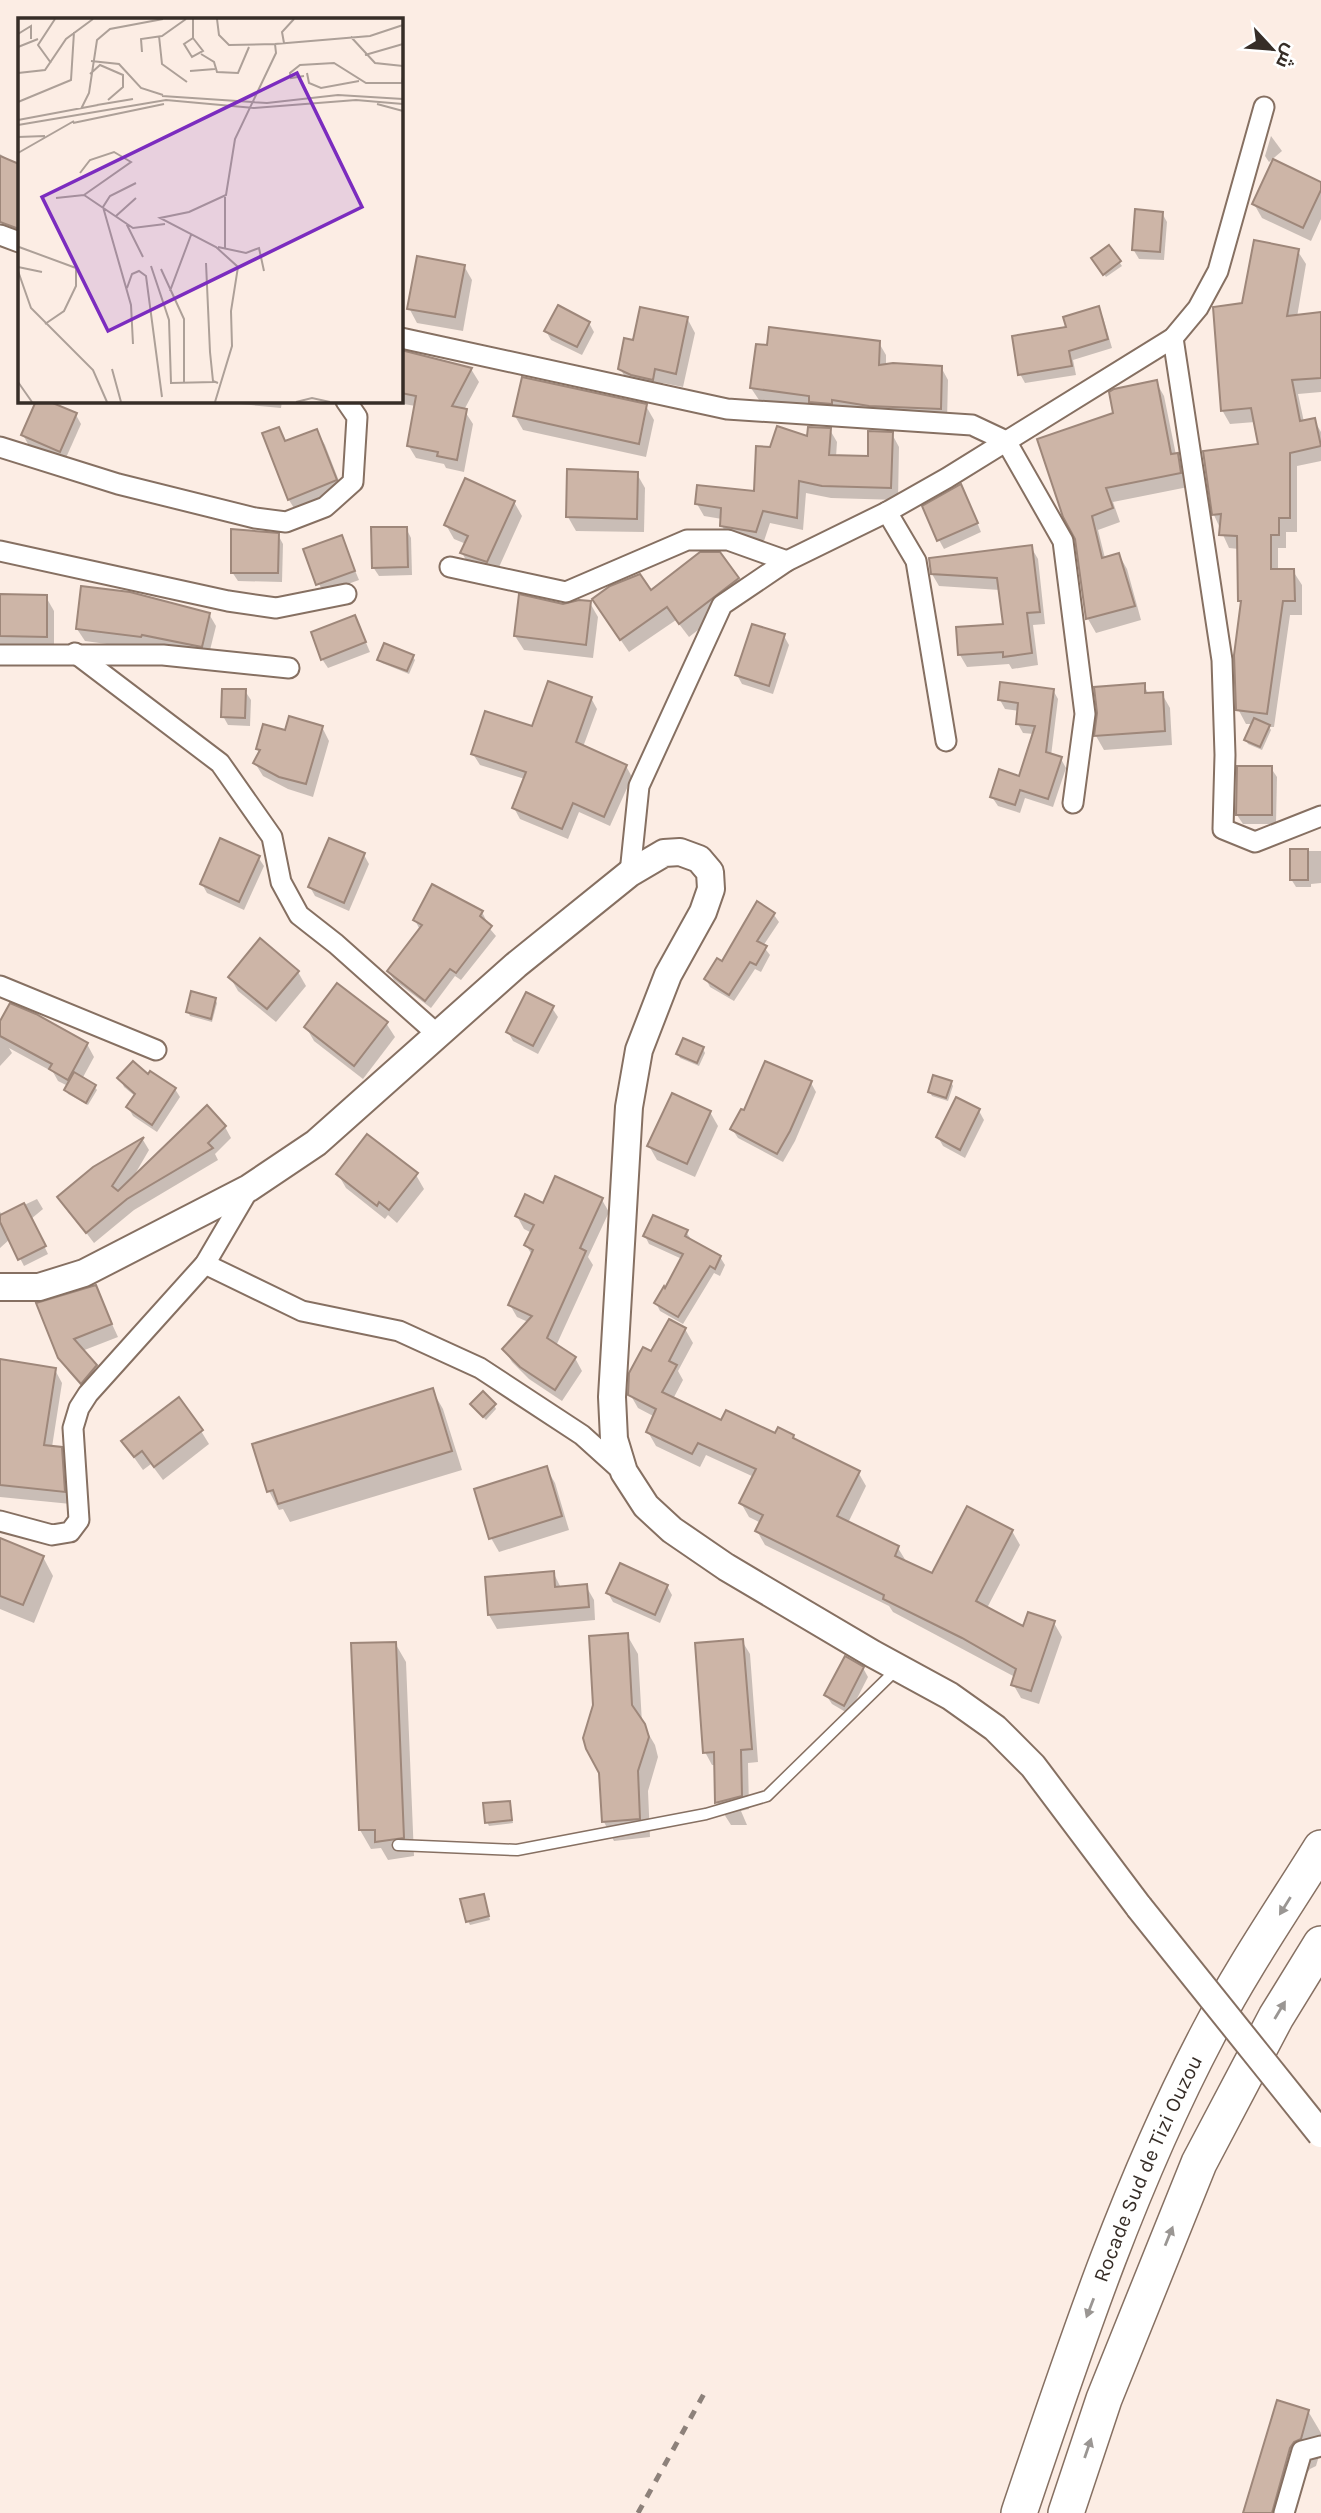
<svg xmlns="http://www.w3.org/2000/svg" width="1321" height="2513" viewBox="0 0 1321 2513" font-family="Karla,Cairo,sans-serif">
	<rect width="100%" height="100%" fill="#fcede4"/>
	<!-- shadow -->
	<g fill="#0003">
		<polygon points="1271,136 1282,151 1269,162 1265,156"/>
		<polygon points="0,154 19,166 19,238 8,234 1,221"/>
		<polygon points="1321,184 1321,219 1311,241 1262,218 1254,204"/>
		<polygon points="1162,213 1167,222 1164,260 1139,259 1133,249"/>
		<polygon points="1109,247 1122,266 1106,277 1096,263"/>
		<polygon points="1297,250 1306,264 1297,317 1321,314 1321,392 1298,394 1304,422 1314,420 1321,432 1321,461 1297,466 1297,532 1286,532 1286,548 1278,548 1278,571 1293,571 1302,585 1302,615 1290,615 1274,727 1269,727 1271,730 1262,750 1248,744 1246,740 1253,724 1246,724 1238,709 1242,605 1239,601 1239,549 1229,548 1214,515 1260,446 1255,422 1230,424 1222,410 1244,305"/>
		<polygon points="464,266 472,280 463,331 417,323 409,308"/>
		<polygon points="1098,308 1103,317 1112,348 1073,360 1076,375 1025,383 1020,374 1068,328"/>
		<polygon points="687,318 695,333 683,387 663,383 660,394 628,383 620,368 634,342"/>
		<polygon points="589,323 594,332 582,355 551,340 546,331"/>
		<polygon points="879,343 886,355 886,366 941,367 948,380 947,421 759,400 751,388"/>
		<polygon points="401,352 471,369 479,382 464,410 473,424 464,472 446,468 444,464 416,458 408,445 416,406 384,401 401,401"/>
		<polygon points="1156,382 1164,396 1176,455 1185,469 1188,487 1113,502 1120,522 1098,530 1105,558 1119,555 1127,569 1141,620 1096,633 1088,619 1077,538 1115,414"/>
		<polygon points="38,401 43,401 76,415 81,424 65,460 28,444 23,435"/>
		<polygon points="209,401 282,401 281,408"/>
		<polygon points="646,406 654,420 646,457 523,430 515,416"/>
		<polygon points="278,429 286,443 317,431 325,445 344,494 297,513 289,500 264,434"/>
		<polygon points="830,430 837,442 836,457 870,458 892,434 899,447 898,500 831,498 806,493 803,530 770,523 763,544 729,539 722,526 722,519 704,516 697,504 755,493 771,449"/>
		<polygon points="637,474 645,488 644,532 576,531 568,517"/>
		<polygon points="966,495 981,532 944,549 939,540"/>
		<polygon points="514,502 522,516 495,576 470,567 462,553 466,544 454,539 446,525"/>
		<polygon points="406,528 411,538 412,575 379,576 373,567"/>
		<polygon points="278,535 283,544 282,582 238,581 232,572"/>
		<polygon points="341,537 359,580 323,593 305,550"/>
		<polygon points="1031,547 1038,559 1045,624 1033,625 1038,665 1012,669 1009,664 967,667 960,655 1004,626 1000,590 939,586 932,574"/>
		<polygon points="737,579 746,593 689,637 676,620 629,652 602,613 650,593"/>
		<polygon points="0,596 46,597 54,611 54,650 0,649"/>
		<polygon points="590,603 598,617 593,658 524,650 515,636 563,606"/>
		<polygon points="209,614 216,626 208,658 85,641 77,629"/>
		<polygon points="355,617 370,652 328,668 322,659"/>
		<polygon points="784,636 789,645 773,694 742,684 737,675"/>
		<polygon points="412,656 415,660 409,674 382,663 379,659"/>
		<polygon points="1144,685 1149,695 1162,694 1170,708 1172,745 1104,750 1096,736"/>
		<polygon points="1053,690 1058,699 1051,756 1061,759 1066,768 1053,807 1025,798 1020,813 998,806 992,797 1020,778 1034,734 1023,733 1018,724 1019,711 1005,709 1000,700"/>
		<polygon points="245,691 251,700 250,726 228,725 223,716"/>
		<polygon points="591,698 597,709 583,747 626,766 632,777 610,826 579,812 568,839 520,819 514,808 525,779 480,765 473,754 533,728"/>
		<polygon points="322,727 329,741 313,797 288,789 263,776 255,763 260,753 258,749 286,732"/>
		<polygon points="1271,768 1277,777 1276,824 1243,824 1237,815"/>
		<polygon points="1291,851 1321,851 1321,883 1311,884 1311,887 1296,887 1291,879"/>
		<polygon points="364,855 369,864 349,911 315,896 310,887"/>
		<polygon points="258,857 264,866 244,910 207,893 202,884"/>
		<polygon points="758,904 774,915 779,922 763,946 770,955 761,972 755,969 734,1001 710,987 706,979 723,963"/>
		<polygon points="482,912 486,920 485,923 496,936 461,980 455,976 431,1008 394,980 389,972 420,930 415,920"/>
		<polygon points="298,972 306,986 276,1022 238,991 230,977"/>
		<polygon points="215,999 217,1003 212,1022 190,1016 188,1012"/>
		<polygon points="552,1008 558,1017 538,1054 513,1041 508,1032"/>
		<polygon points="386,1023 395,1037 363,1079 314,1041 306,1027"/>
		<polygon points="0,1024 87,1044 94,1057 82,1079 94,1086 97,1090 88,1105 68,1094 66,1090 68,1086 58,1081 53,1072 9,1048 12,1053 0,1066"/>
		<polygon points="703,1049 705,1053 699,1066 680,1058 678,1054"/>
		<polygon points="149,1076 175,1089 180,1097 157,1132 133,1116 128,1107 135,1096 124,1087 120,1078"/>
		<polygon points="951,1082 953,1086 948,1101 932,1096 930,1092"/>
		<polygon points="811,1083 816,1092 795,1141 783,1162 738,1138 732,1129"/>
		<polygon points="957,1099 979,1111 984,1120 965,1158 943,1146 938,1137"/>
		<polygon points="710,1112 718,1126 695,1177 657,1160 649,1146"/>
		<polygon points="225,1127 231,1138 215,1154 218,1160 134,1210 94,1243 59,1197 94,1169 143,1140 149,1150 131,1181"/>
		<polygon points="338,1174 416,1175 424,1189 397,1223 388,1215 385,1219 346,1188"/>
		<polygon points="37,1199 43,1209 31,1219 48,1254 24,1266 10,1239 0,1248 0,1212 3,1215"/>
		<polygon points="602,1200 609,1212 588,1257 593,1265 556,1346 575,1358 582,1371 562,1401 529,1379 512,1362 504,1349 528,1322 517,1317 510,1305 532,1255 526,1245 532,1233 524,1229 517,1216 544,1205"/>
		<polygon points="686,1232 691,1239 720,1257 725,1265 720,1276 714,1273 683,1324 660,1311 656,1303 666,1290 682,1259 649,1244 645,1236"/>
		<polygon points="95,1287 118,1337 82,1351 103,1380 89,1395 68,1371 60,1357"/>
		<polygon points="685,1329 693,1343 678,1371 683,1380 673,1399 722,1423 775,1435 793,1436 796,1441 858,1472 866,1486 848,1523 898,1548 906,1561 933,1576 1012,1531 1020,1545 987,1608 1024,1628 1054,1623 1062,1637 1039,1704 1021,1698 1013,1684 1015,1677 893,1612 889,1606 765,1545 757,1531 761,1523 749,1517 741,1503 754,1477 706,1455 700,1467 656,1446 648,1432 655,1417 638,1408 630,1394 652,1354"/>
		<polygon points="0,1361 55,1370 62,1383 52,1447 61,1448 69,1462 71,1504 0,1497"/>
		<polygon points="432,1390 443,1409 462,1470 290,1522 283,1509 279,1510 269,1491"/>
		<polygon points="494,1405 496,1409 486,1420 474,1408"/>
		<polygon points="201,1431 209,1444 163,1480 151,1464 143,1470 123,1442"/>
		<polygon points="547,1469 555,1483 569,1530 499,1552 491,1538"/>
		<polygon points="0,1540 43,1557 53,1576 34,1623 0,1609"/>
		<polygon points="553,1572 561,1588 586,1586 594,1600 595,1620 497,1629 489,1615"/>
		<polygon points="667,1586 672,1595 660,1623 613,1602 608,1593"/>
		<polygon points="627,1635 638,1654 642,1723 655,1745 658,1757 648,1791 650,1837 614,1841 604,1822 595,1706"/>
		<polygon points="742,1641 750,1654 758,1762 748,1763 749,1809 741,1811 747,1825 731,1825 717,1803 716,1765 712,1765 705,1752"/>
		<polygon points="395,1643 406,1662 414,1856 388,1860 381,1848 371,1849 360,1830"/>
		<polygon points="863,1668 868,1677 849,1714 832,1704 826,1695"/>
		<polygon points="509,1803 513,1823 489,1826 487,1822"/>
		<polygon points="485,1900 490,1920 470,1925 468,1921"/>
		<polygon points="1308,2411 1321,2433 1321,2449 1316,2466 1310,2469 1305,2476 1295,2513 1245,2513"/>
	</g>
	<!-- building -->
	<g fill="#cdb5a7" stroke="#9e877a" stroke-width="2">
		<polygon points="0,156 19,164 19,229 0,222"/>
		<polygon points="1273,159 1321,182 1321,190 1303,228 1252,204"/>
		<polygon points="1135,209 1163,212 1160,252 1132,250"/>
		<polygon points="1254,240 1299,249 1287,316 1321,312 1321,378 1292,380 1300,421 1315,418 1321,446 1290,453 1290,518 1279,518 1279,535 1271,535 1271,569 1294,569 1295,601 1283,601 1267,714 1236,710 1234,655 1241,601 1238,601 1237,536 1219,535 1221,514 1212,515 1203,451 1258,444 1251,408 1221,411 1213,307 1242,303"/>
		<polygon points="1109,245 1121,261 1103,275 1091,258"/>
		<polygon points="417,256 465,265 455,317 407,309"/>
		<polygon points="558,305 590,322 577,347 544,331"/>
		<polygon points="1099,306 1108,339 1069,351 1072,366 1018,375 1012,336 1066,327 1063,317"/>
		<polygon points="640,307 688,317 676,374 655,369 653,380 631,375 618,369 624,338 633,340"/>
		<polygon points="769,327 880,341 879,365 893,363 942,366 941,409 869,406 832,400 832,404 809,402 809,396 750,388 756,344 767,345"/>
		<polygon points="401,350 472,368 452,406 467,409 457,460 437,456 438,452 407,446 416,396 401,393"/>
		<polygon points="522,377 647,404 639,444 513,416"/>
		<polygon points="1157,380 1171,454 1178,453 1181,473 1106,488 1113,508 1092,516 1102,558 1119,553 1135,606 1086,619 1075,539 1063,517 1037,439 1113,413 1109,392 1114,389"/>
		<polygon points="36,401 48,401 77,413 60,452 21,435"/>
		<polygon points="777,426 807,436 808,427 831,428 829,455 868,456 868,431 893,432 891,488 822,486 799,481 797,518 763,511 756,532 720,526 721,508 695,504 697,485 754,491 756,446 770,447"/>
		<polygon points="279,427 285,441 317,429 337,480 288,500 262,433"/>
		<polygon points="567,469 638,472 637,519 566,517"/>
		<polygon points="465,478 515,501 487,562 460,553 468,536 444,525"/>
		<polygon points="961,484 978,523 937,541 922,506"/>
		<polygon points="371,527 407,527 408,567 372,568"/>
		<polygon points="231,529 279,533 278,573 231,573"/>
		<polygon points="342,535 355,571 316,585 303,549"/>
		<polygon points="1032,545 1040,612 1027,613 1032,653 1003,657 1003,652 958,655 956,627 1003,624 997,578 931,574 929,558"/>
		<polygon points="700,552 720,552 739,578 679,624 667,607 620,640 592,599 610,586 640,574 651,590"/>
		<polygon points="81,586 130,592 210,613 202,647 142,635 141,637 76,629"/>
		<polygon points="0,594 47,595 47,637 0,636"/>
		<polygon points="519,594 563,604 579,600 591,601 586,645 514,636"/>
		<polygon points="355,615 366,642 321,660 311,632"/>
		<polygon points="752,624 785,634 769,686 735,675"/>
		<polygon points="384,643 414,655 407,671 377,660"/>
		<polygon points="548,681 592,697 576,742 627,765 604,817 573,803 562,829 512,808 526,772 471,754 485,711 532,726"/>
		<polygon points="1000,682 1054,689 1046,752 1062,757 1048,799 1020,790 1015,805 990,797 999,769 1019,776 1035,726 1016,724 1018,703 998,700"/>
		<polygon points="1145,683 1145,693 1163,692 1165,731 1094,736 1097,713 1094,687"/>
		<polygon points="222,689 246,689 245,718 221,717"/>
		<polygon points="289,716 323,726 306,784 279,777 253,763 260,750 256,749 263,724 285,730"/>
		<polygon points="1254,718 1270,725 1260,747 1244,740"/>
		<polygon points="1237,766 1272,766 1272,815 1236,815"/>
		<polygon points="220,838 260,856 239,902 200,884"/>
		<polygon points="329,838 365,853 344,903 308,887"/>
		<rect x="1290" y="849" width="18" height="31"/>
		<polygon points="432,884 483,911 480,916 492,926 456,973 450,969 425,1001 387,971 422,925 413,920"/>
		<polygon points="757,901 775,913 757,941 767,946 756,965 750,962 729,995 704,979 717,958 722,961"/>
		<polygon points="260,938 299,971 267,1009 228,977"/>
		<polygon points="337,983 388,1022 354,1066 304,1027"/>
		<polygon points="191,991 216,998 211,1019 186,1012"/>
		<polygon points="526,992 554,1006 533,1046 506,1032"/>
		<polygon points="10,1003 36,1014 88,1043 68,1080 49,1069 52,1064 0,1036 0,1021"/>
		<polygon points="683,1038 704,1047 697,1063 676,1054"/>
		<polygon points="133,1061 148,1074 150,1071 176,1088 152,1125 126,1107 135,1094 117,1078"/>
		<polygon points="765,1061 812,1081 790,1131 777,1154 730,1129 741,1109 744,1110"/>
		<polygon points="74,1072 96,1085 86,1103 64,1090"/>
		<polygon points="933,1075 952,1081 946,1098 928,1092"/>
		<polygon points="672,1093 711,1111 687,1164 647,1146"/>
		<polygon points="956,1097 980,1109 960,1150 936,1137"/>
		<polygon points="207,1105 226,1126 208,1143 213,1148 127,1199 86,1233 57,1197 93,1167 144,1137 112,1186 118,1191"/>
		<polygon points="367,1134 418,1173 389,1210 379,1202 377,1206 336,1174"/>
		<polygon points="555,1176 603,1198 580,1248 586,1251 547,1338 576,1357 555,1390 520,1367 502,1349 532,1316 508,1305 533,1250 524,1245 534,1225 515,1216 525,1194 543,1203"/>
		<polygon points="24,1203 46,1246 18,1260 0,1222 0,1215"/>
		<polygon points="653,1215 688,1230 685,1236 721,1256 715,1269 710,1266 678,1317 654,1303 664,1286 665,1288 683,1254 643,1236"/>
		<polygon points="96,1285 112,1324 74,1339 97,1365 81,1384 58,1358 36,1303"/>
		<polygon points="669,1319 686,1328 669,1361 677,1365 662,1392 721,1420 726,1410 775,1433 778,1427 794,1435 793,1438 860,1471 837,1516 899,1546 895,1556 932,1573 967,1506 1013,1530 976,1601 1023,1626 1028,1612 1055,1621 1031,1691 1011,1685 1016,1669 962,1638 883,1599 884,1595 755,1531 763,1515 739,1503 756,1469 698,1443 692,1454 646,1432 656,1409 628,1395 629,1373 643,1347 651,1351"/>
		<polygon points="0,1359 56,1368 44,1445 62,1447 65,1492 0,1485"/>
		<polygon points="433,1388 452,1451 278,1504 273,1490 267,1492 252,1444"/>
		<polygon points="483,1391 496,1404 483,1417 470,1404"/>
		<polygon points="179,1397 203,1430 154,1467 142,1451 134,1457 121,1441"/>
		<polygon points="547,1466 562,1516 489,1539 474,1489"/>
		<polygon points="0,1538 44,1556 23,1605 0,1596"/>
		<polygon points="620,1563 668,1585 655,1615 606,1593"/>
		<polygon points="554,1571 555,1587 587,1584 589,1607 488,1615 485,1577"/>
		<polygon points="628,1633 632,1705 645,1724 649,1737 638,1771 640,1819 602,1822 599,1773 586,1749 583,1738 593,1705 589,1636"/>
		<polygon points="743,1639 752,1749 741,1750 742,1796 715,1803 714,1752 703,1753 695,1643"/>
		<polygon points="396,1642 404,1838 375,1842 375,1830 359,1830 351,1643"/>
		<polygon points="845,1656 864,1667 844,1706 824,1695"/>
		<polygon points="510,1801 512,1820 485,1823 483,1803"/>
		<polygon points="484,1894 489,1916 466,1922 460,1899"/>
		<polygon points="1277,2400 1309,2410 1301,2439 1294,2442 1290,2448 1272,2513 1243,2513"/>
	</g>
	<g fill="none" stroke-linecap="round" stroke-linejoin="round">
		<defs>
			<polyline id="service" points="398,1845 517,1850 706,1814 767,1796 898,1668"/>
			<g id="minor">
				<polyline points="0,235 19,242"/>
				<polyline points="401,338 727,409 972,425 1006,441 1063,541 1085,714 1073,803"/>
				<polyline points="1173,338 1222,660 1225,755 1223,829 1255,842 1321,816"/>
				<polyline points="0,447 118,484 255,518 286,522 325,507 353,482 357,417 346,401"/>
				<polyline points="887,512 916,561 946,741"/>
				<polyline points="0,551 228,601 276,608 346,594"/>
				<polyline points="450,567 566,592 687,540 728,540 787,561"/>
				<polyline points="75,653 220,763 272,837 281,882 299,915 336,944 437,1034"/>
				<polyline points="0,655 163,655 289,668"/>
				<polyline points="630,873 639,786 722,605 787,561 887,512 947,478 1173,338 1198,308 1218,271 1264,107"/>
				<polyline points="0,986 156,1050"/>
				<polyline points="205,1264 302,1311 399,1331 480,1368 582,1435 623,1472"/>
				<polyline points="0,1521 52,1535 70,1532 79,1520 73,1428 79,1408 88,1394 205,1264 249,1189"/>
				<polyline points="1284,2513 1302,2451 1321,2446"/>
			</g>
			<polyline id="secondary" points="0,1287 39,1287 84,1273 249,1188 316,1143 516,965 630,873 664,853 680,852 699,859 710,872 711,889 703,912 668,975 639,1050 629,1107 612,1397 614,1439 624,1472 646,1506 672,1530 726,1567 873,1654 950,1696 995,1728 1033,1766 1139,1907"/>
			<g id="motorway">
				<path id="s1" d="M1019 2513C1074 2350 1128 2186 1208 2034 1241 1970 1283 1909 1321 1848"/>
				<polyline points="1066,2513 1104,2399 1199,2163 1276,2017 1321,1944"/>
			</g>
		</defs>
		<!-- service casing -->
		<use href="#service" stroke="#867062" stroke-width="13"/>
		<!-- minor casing -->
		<use href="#minor" stroke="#867062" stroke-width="23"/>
		<!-- secondary casing -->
		<use href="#secondary" stroke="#867062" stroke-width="30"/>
		<!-- motorway casing -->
		<use href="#motorway" stroke="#867062" stroke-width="38"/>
		<!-- service -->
		<use href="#service" stroke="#fff" stroke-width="10"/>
		<!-- minor -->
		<use href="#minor" stroke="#fff" stroke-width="19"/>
		<!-- secondary -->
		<use href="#secondary" stroke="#fff" stroke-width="26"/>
		<!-- motorway -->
		<use href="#motorway" stroke="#fff" stroke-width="35"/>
		<!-- rail -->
		<polyline stroke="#8d817a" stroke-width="5" stroke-dasharray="9 9" stroke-linecap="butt" points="638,2513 705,2392"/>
		<defs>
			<polyline id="secondary-bridge" points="1139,1907 1321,2134"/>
		</defs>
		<!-- secondary-bridge casing -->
		<use href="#secondary-bridge" stroke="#867062" stroke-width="30" stroke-linecap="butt"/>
		<!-- secondary-bridge -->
		<use href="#secondary-bridge" stroke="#fff" stroke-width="26"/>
	</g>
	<!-- one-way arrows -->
	<defs><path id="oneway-solid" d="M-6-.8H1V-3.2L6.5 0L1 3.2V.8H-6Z" transform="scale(1.75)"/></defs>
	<g fill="#9a9693">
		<use href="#oneway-solid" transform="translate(1285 1906) rotate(122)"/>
		<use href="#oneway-solid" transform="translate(1280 2010) rotate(-59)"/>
		<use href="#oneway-solid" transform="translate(1169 2236) rotate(-68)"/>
		<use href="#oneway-solid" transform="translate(1090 2308) rotate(111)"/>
		<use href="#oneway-solid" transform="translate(1088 2448) rotate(-71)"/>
	</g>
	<g text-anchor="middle" stroke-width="7" stroke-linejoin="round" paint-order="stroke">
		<!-- street labels -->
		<g font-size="21" fill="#362d27" stroke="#fff">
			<text dy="7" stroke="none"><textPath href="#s1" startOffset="368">Rocade Sud de Tizi Ouzou</textPath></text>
		</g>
	</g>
	<!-- overview -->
	<g transform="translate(18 18)">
		<rect width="385" height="385" fill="#fcede4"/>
		<path fill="none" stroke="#ada098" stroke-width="2" d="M0 16 13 8V21M141 18 144 46 169 64M333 19 357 45 385 48M175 20 185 33 174 39 166 26 175 20V1M266 25 264 14 276 1M257 26 352 18 385 7M0 29 20 21M124 34 123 21 144 18 168 1M183 36 196 44 199 54 220 55 231 29M347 37 385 26M73 43 101 46 123 70 145 77M33 45 20 27 37 1M172 53 197 51M0 55 27 52 48 21 75 1M289 55 291 65 303 70 341 63M72 56 82 47 105 57V69L90 82M286 58 273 60 272 55 282 47 316 45 348 65H384L385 59M144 78 249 85 320 77 385 81M0 84 53 62 56 14M359 86 385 93M79 87 115 81M63 91 71 75 79 22 92 11 145 1M0 102 80 87M55 105 146 86M0 107 148 82 236 90 338 82 385 86M0 119 27 118M0 135 56 103M62 155 72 142 96 134 113 144 66 177M207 179V230M38 180 66 177 115 210 147 206M98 198 118 180M108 205 125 239M1 229 58 250V268L46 293 27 306M200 229 228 235 241 230 246 253M188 245 192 334 195 363 200 365M133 248 151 302 153 365 196 364M0 249 24 254M143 251 166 301V366M0 253 13 290 75 352 89 384M109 270 114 256 121 253 128 258 144 379M152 273 173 217M115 326 113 287 85 189 92 178 118 165M94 351 103 384M0 364 14 384M197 384 214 328 213 293 220 249 198 229 142 200 171 194 208 177 217 121 258 35 257 26 211 27 201 17 199 1M278 384 294 380 312 384"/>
		<path fill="#7b2cbf" fill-opacity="0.15" stroke="#7b2cbf" stroke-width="3.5" d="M279 55 344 189 90 313 24 179Z"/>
		<rect width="385" height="385" fill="none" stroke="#362d27" stroke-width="3.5"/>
	</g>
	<!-- north arrow -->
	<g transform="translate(1272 49) rotate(116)" stroke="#ffffff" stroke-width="5" paint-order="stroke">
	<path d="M0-5L12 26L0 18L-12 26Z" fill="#362d27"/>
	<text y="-10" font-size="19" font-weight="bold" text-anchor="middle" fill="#362d27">ش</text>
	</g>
</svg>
